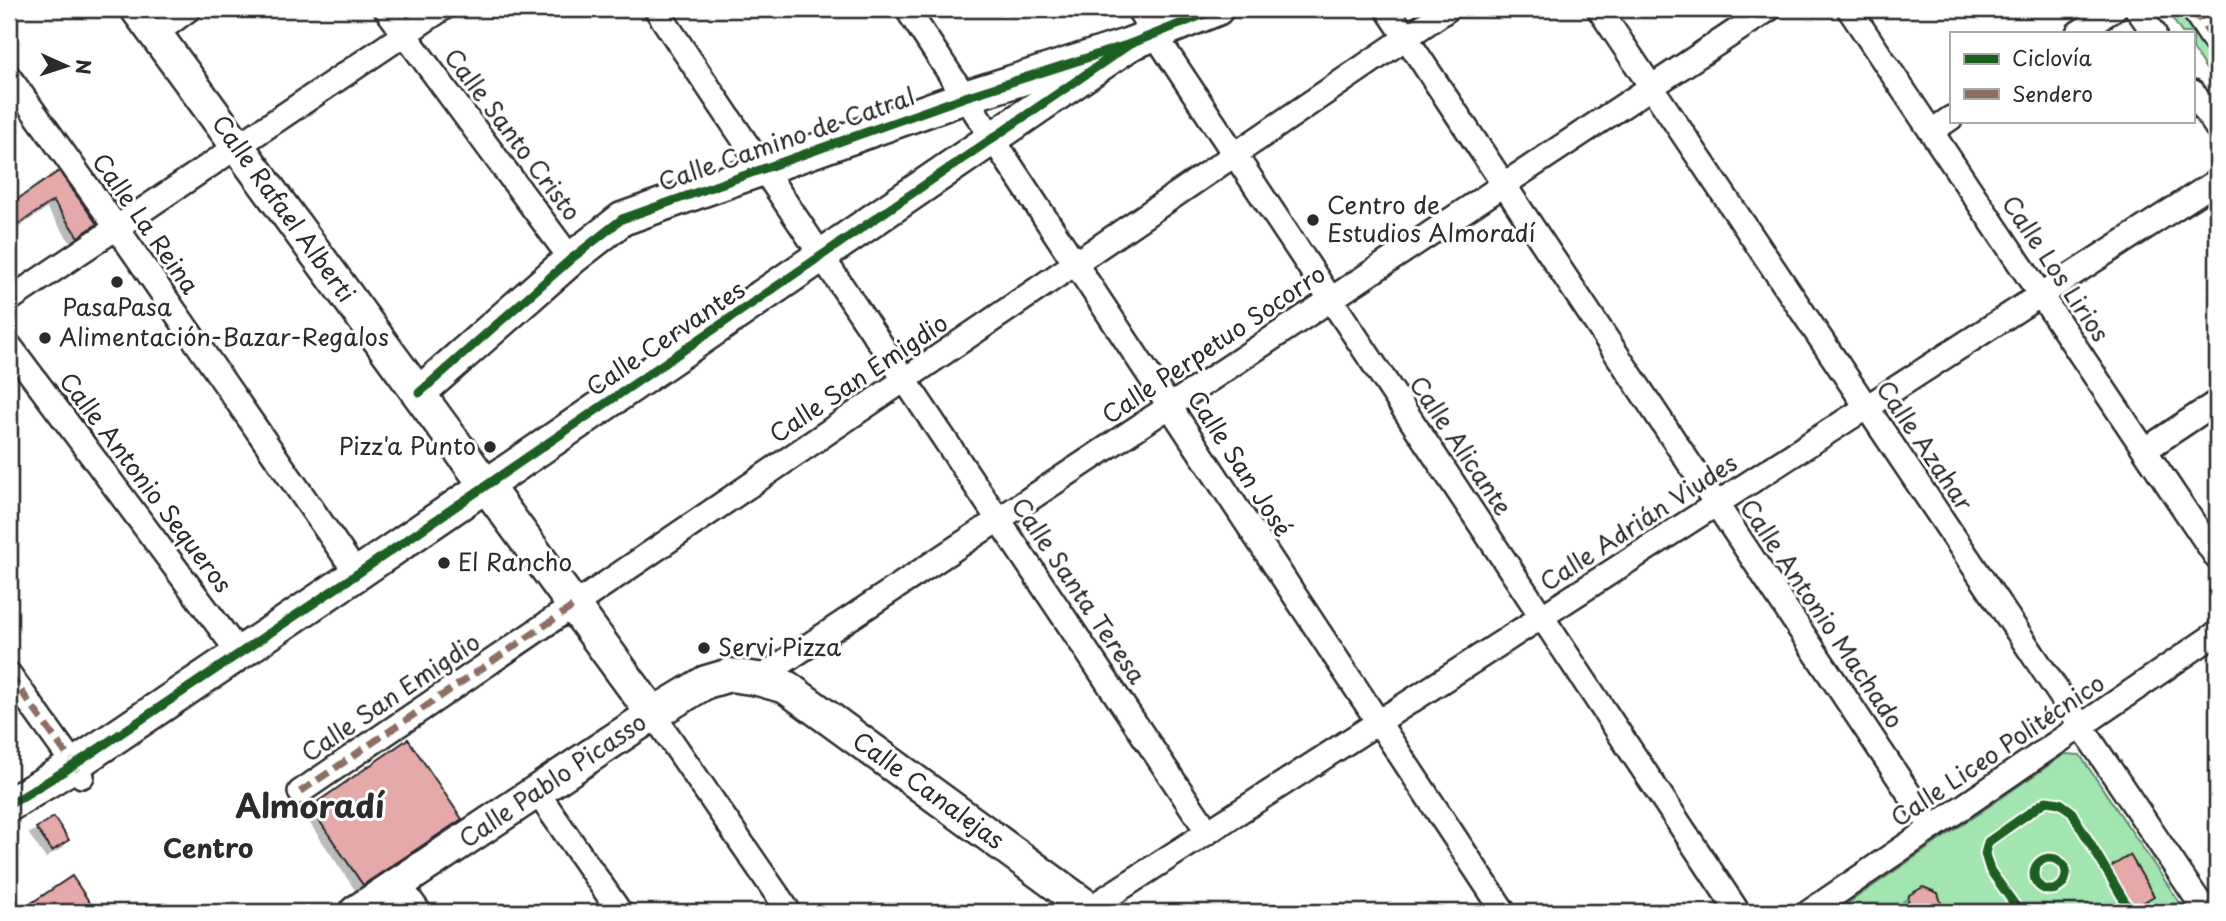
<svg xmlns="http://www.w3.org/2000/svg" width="2226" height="921" viewBox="0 0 2226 921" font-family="'Playpen Sans',sans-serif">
	<defs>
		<filter id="shadow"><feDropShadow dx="-6" dy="6" stdDeviation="0" flood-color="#0004"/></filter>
	</defs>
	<rect width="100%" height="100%" fill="#fff"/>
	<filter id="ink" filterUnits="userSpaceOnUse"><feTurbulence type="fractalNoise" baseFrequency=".0143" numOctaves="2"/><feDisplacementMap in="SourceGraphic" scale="14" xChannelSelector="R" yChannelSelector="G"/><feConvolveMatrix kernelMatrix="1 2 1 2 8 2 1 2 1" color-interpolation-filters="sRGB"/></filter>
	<g filter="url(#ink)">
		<!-- green -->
		<g fill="#a2e5b0" stroke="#66886e" stroke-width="2">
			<polygon points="2166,9 2217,9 2217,86 2193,49 2193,33 2182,33"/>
			<polygon points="2065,754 2080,755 2186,912 1835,912"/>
		</g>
		<!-- building -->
		<g fill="#e4a9a8" stroke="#2b2b2b" stroke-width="2" filter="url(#shadow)">
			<polygon points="59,171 97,224 78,237 53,201 19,224 9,209 9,205"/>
			<polygon points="408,739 462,819 363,885 310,807"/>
			<polygon points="54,817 69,840 52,851 36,828"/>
			<polygon points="2130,855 2154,896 2134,908 2109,868"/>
			<polygon points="72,876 96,912 18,912"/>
			<polygon points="1923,887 1938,893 1944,912 1907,912 1909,895"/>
		</g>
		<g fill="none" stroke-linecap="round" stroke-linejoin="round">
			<defs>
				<g id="street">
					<polyline points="386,9 571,259"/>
					<polyline points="656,9 1208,832"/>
					<polyline points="907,9 1504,912"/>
					<polyline points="1138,9 1738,912"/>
					<polyline points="1387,9 1932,828"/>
					<polyline points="1599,9 2206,912"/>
					<polyline points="1849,9 2217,558"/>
					<polyline points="2137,9 2154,33"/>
					<polyline points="2193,9 2217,45"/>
					<polyline points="2078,33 2114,9"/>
					<polyline points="155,34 189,9"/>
					<polyline points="9,77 117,228 357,574"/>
					<polyline points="2193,92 2217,128"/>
					<polyline points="1932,131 1951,118"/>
					<polyline points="9,300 442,9"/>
					<polyline points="9,345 239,653"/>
					<polyline points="2145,450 2217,402"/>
					<polyline points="9,674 82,776"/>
					<polyline points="758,679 1769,9"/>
					<polyline points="653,714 789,912"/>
					<polyline points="300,792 1448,9"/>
					<polyline points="537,792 620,912"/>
					<polyline points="399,884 419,912"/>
					<polyline points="1084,912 2217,181"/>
					<polyline points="1809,912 2217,633"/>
				</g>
				<g id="secondary">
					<polyline points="137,9 653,714"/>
					<polyline points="419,393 571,259 622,219 965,97 1130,44 1217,9"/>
					<polyline points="9,805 74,765 357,574 1130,44"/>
					<polyline points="356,912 653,714 706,682 730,675 758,679 786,687 1094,912"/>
				</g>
			</defs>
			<!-- street casing -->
			<use href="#street" stroke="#2b2b2b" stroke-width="28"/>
			<!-- secondary casing -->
			<use href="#secondary" stroke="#2b2b2b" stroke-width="37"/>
			<!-- street -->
			<use href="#street" stroke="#fff" stroke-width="23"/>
			<!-- secondary -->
			<use href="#secondary" stroke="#fff" stroke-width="32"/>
			<!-- quiet -->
			<g stroke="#8d6e63" stroke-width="7" stroke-dasharray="14 7" stroke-linecap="butt">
				<polyline points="2193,9 2217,45"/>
				<polyline points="9,674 82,776"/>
				<polyline points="300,792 572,607"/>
			</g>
			<defs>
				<g id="cycleway">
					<polyline points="419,393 571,259 622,219 965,97 1130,44 1217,9"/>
					<polyline points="9,805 74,765 357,574 1130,44"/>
					<circle cx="2050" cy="874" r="16"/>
					<polyline points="2020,912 1990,870 1985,854 1988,842 2046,801 2060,803 2071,811 2131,912"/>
				</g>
			</defs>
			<!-- cycleway casing -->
			<use href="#cycleway" stroke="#fff" stroke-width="13"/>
			<!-- cycleway -->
			<use href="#cycleway" stroke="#1b5e20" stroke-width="9"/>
		</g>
	</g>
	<!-- markers -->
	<g fill="#2b2b2b" stroke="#fff" stroke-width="2.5">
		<circle cx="1313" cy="220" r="7"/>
		<circle cx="117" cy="282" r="7"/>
		<circle cx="45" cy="338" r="7"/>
		<circle cx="490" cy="447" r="7"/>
		<circle cx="444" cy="563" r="7"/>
		<circle cx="704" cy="648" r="7"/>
	</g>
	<g text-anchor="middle" stroke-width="6" stroke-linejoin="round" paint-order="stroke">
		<!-- street labels -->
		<g font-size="24" fill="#2b2b2b" stroke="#fff">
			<text transform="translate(512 135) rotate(53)" y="8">Calle Santo Cristo</text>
			<text transform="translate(787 140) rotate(-19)" y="8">Calle Camino de Catral</text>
			<text transform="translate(283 209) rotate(54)" y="8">Calle Rafael Alberti</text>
			<text transform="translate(145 224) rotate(55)" y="8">Calle La Reina</text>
			<text transform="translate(2055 269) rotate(56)" y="8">Calle Los Lirios</text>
			<text transform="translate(666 339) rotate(-34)" y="8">Calle Cervantes</text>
			<text transform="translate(1214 345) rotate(-34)" y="8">Calle Perpetuo Socorro</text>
			<text transform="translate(859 379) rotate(-34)" y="8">Calle San Emigdio</text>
			<text transform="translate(1460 446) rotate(56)" y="8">Calle Alicante</text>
			<text transform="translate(1924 446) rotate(56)" y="8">Calle Azahar</text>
			<text transform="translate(1239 464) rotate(57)" y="8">Calle San José</text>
			<text transform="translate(145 483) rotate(53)" y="8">Calle Antonio Sequeros</text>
			<text transform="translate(1639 523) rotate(-33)" y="8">Calle Adrián Viudes</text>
			<text transform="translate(1078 591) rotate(56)" y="8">Calle Santa Teresa</text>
			<text transform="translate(1821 614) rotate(56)" y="8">Calle Antonio Machado</text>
			<text transform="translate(391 698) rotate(-34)" y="8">Calle San Emigdio</text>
			<text transform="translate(1998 751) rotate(-34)" y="8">Calle Liceo Politécnico</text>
			<text transform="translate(553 781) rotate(-34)" y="8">Calle Pablo Picasso</text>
			<text transform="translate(928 791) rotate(36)" y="8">Calle Canalejas</text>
		</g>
		<!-- poi labels -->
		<g font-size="24" fill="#2b2b2b" stroke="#fff" text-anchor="start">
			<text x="1327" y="214">Centro de<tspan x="1327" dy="28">Estudios Almoradí</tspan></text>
			<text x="117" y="316" text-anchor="middle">PasaPasa</text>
			<text x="59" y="346">Alimentación-Bazar-Regalos</text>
			<text x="476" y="455" text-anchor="end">Pizz'a Punto</text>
			<text x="458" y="571">El Rancho</text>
			<text x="718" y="656">Servi Pizza</text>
		</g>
		<!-- neighbourhood labels -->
		<g font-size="26" font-weight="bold" fill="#2b2b2b" stroke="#fff">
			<text x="208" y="858">Centro</text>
		</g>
		<!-- district labels -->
		<g font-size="32" font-weight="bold" fill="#2b2b2b" stroke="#fff">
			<text x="310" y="818">Almoradí</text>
		</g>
	</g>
	<!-- margin -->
	<rect width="2226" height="921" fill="none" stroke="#fff" stroke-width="35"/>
	<rect x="18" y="18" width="2191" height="886" fill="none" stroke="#2b2b2b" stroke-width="2.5" filter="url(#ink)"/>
	<!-- legend -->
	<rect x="1950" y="32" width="245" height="91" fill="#ffffff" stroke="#aaaaaa" stroke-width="2"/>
	<rect x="1964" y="54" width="35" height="10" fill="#1b5e20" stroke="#aaaaaa" stroke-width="2"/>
	<text x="2012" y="66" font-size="21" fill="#2b2b2b">Ciclovía</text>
	<rect x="1964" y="89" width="35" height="10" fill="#8d6e63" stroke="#aaaaaa" stroke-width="2"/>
	<text x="2012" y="102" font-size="21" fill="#2b2b2b">Sendero</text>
	<!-- north arrow -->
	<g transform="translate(66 66) rotate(93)" stroke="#ffffff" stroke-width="5" paint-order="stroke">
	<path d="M0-5L12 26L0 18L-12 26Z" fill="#2b2b2b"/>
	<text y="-10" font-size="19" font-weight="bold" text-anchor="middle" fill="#2b2b2b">N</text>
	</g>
</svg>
